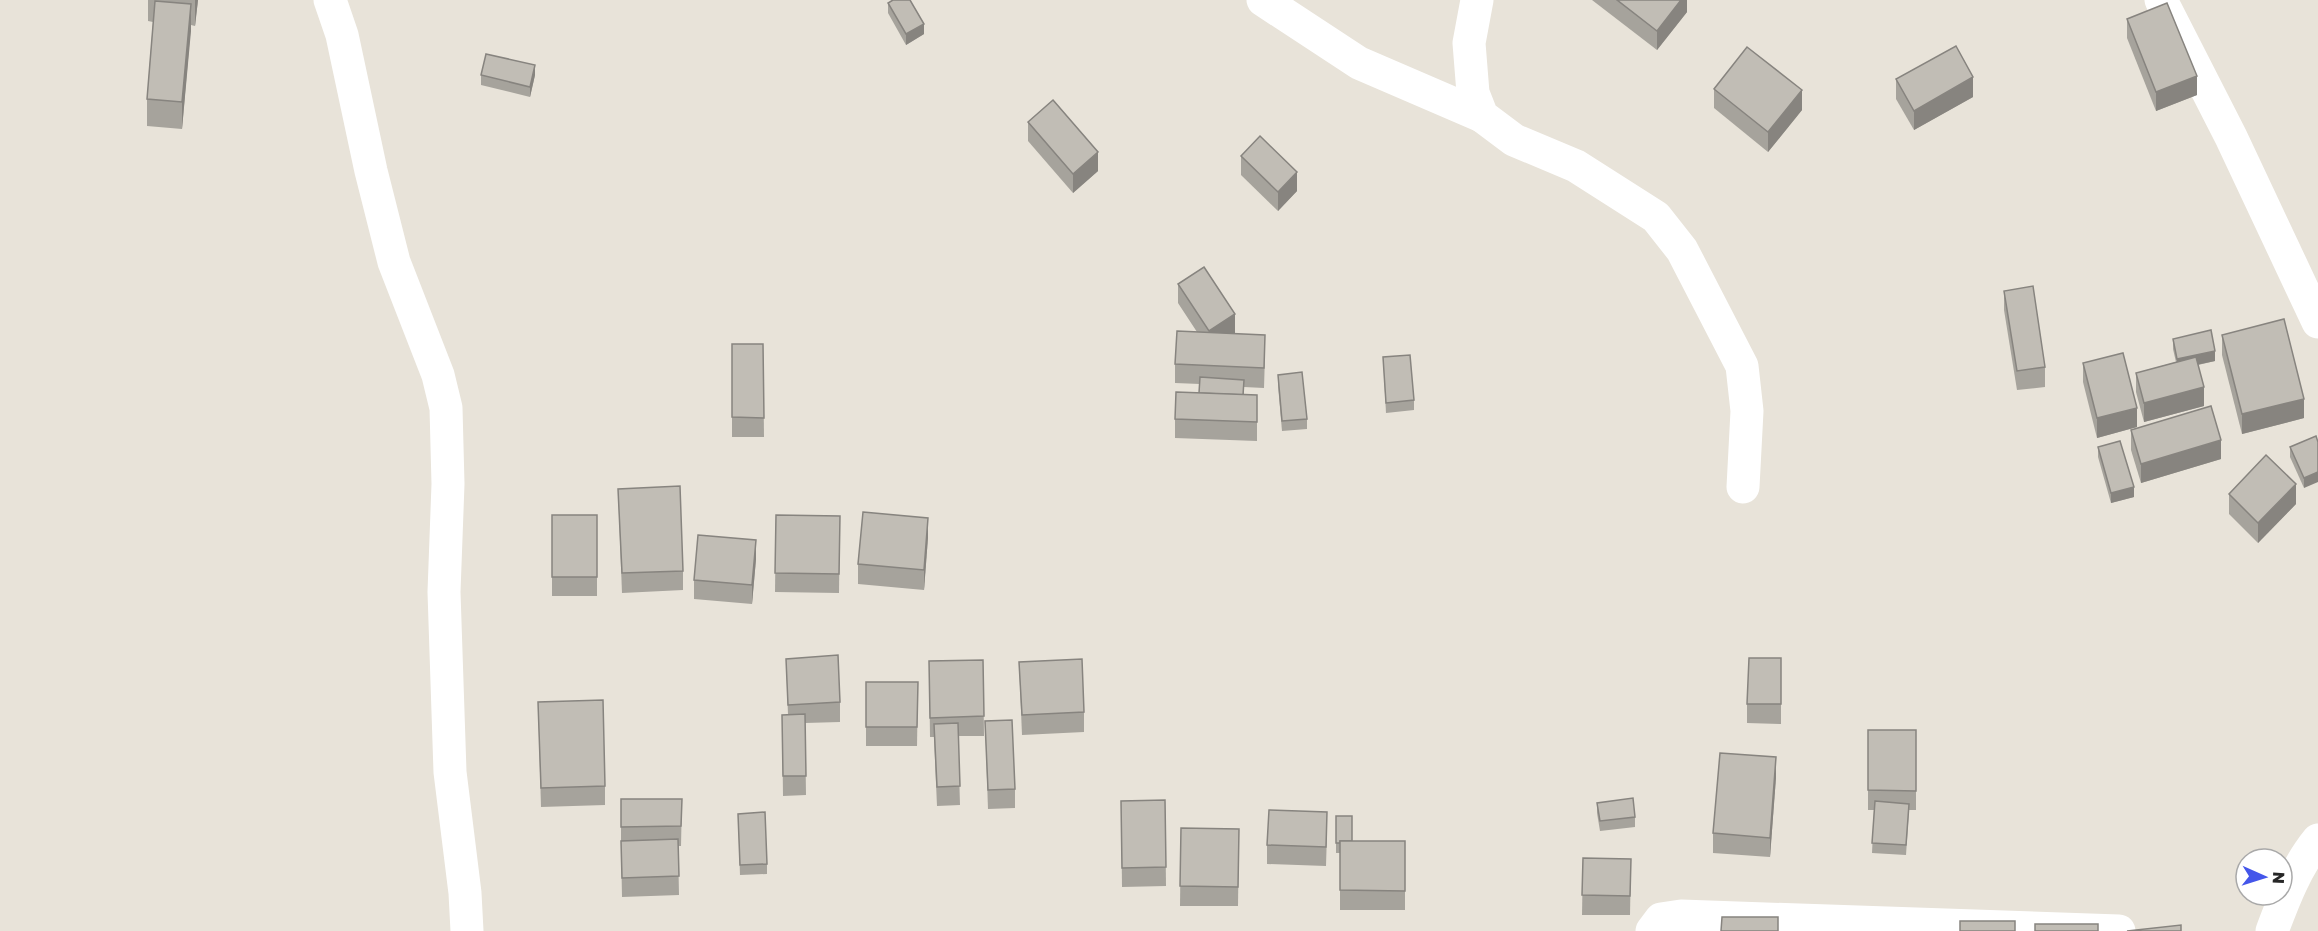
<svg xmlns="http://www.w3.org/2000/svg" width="2318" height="931" viewBox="0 0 2318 931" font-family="'Golos Text',sans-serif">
	<rect width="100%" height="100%" fill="#e8e3d9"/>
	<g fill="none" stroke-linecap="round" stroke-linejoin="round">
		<!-- minor -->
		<g stroke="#fff" stroke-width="33">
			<polyline points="330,0 342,35 371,171 394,262 438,375 446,408 448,484 444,592 450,772 465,893 467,931"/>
			<polyline points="1263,0 1359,63 1482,116"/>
			<polyline points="1477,0 1469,43 1473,93 1482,116 1514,140 1576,166 1656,217 1682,250 1742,366 1747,411 1743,487"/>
			<polyline points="2161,0 2231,137 2318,322"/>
			<polyline points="1652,931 1661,919 1681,916 2119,931"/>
		</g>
		<!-- tertiary -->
		<path stroke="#fff" stroke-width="33" d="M2272 931C2284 899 2296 867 2318 840"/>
	</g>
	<!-- wall -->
	<g fill="#a6a39c">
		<polygon points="148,0 198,0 195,26 191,25 182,129 147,126 147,99 153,22 148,21"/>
		<polygon points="1592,0 1687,0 1687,12 1657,50"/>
		<polygon points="888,3 924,34 906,45 888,13"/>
		<polygon points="2127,19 2197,95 2156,111 2127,38"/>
		<polygon points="481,75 535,75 530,97 481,85"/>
		<polygon points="1896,79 1973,97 1914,130 1896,99"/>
		<polygon points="1714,89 1802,110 1768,152 1714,108"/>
		<polygon points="1028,122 1098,171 1073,193 1028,141"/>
		<polygon points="1241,156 1297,191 1278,211 1241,175"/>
		<polygon points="1178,284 1235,333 1234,334 1265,355 1264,388 1244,387 1244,395 1257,414 1257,441 1175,438 1175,419 1199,393 1200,384 1175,383 1175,364 1197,332 1178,303"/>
		<polygon points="2004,291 2045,367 2045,387 2017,390 2004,310"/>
		<polygon points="2222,335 2304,418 2242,434 2222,355"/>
		<polygon points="2173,339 2215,361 2198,365 2204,406 2144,422 2136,392 2136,373 2176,362 2173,349"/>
		<polygon points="732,344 763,344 764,437 732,437"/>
		<polygon points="1383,357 1414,400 1414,410 1386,413"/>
		<polygon points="2083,363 2137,427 2097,438 2083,382"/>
		<polygon points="1278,375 1307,419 1307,429 1282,431 1278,385"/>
		<polygon points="2131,430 2221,459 2141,483 2131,450"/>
		<polygon points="2316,436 2304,488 2290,457 2290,447"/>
		<polygon points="2098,447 2134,497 2111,503 2098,457"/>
		<polygon points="618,489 683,571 683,590 622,593"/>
		<polygon points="2229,494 2296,504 2258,543 2229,514"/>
		<rect x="552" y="515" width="45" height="81"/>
		<polygon points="776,515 840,516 839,593 775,592"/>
		<polygon points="928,537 924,590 858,584 858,564"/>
		<polygon points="756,559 752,604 694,599 694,580"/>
		<polygon points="1781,658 1781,724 1747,723 1747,704"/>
		<polygon points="786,659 840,702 840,722 805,723 806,795 783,796 782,715 788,715"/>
		<polygon points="983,660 984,736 958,736 960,805 937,806 934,737 930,737 929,661"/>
		<polygon points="1019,662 1084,712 1084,732 1022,735"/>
		<polygon points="866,682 918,682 917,746 866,746"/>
		<polygon points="538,702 605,786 605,805 541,807"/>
		<polygon points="985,721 1015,789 1015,808 988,809"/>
		<polygon points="1868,730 1916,730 1916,810 1909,810 1906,855 1872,853 1874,810 1868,810"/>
		<polygon points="1776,777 1770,857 1713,853 1713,833"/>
		<polygon points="621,799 682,799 681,846 678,846 679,895 622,897 621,846"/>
		<polygon points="1165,800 1166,886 1122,887 1121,801"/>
		<polygon points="1597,803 1635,817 1635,827 1600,831 1597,813"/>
		<polygon points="738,814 767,864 767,874 740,875"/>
		<polygon points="1336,816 1352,841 1405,841 1405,910 1340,910 1340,853 1336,853"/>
		<polygon points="1181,828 1239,829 1238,906 1180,906"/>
		<polygon points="1327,832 1326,866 1267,864 1267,845"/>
		<polygon points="1583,858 1631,859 1630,915 1582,915"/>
	</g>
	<!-- shaded-wall -->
	<g fill="#87847f">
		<polygon points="195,0 198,0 195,26"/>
		<polygon points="1681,0 1687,0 1687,12 1657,50 1657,31"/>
		<polygon points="191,4 191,31 182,129 182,102"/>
		<polygon points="924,24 924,34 906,45 906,34"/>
		<polygon points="535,65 535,75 530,97 530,87"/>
		<polygon points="2197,76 2197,95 2156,111 2156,92"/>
		<polygon points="1973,77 1973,97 1914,130 1914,111"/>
		<polygon points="1802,90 1802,110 1768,152 1768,132"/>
		<polygon points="1098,152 1098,171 1073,193 1073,174"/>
		<polygon points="1297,172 1297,191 1278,211 1278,192"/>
		<polygon points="1235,314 1235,333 1209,350 1209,331"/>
		<polygon points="2215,351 2215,361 2177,369 2177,359"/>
		<polygon points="2204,387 2204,406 2144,422 2144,403"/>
		<polygon points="2304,399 2304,418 2242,434 2242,414"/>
		<polygon points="2137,408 2137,427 2097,438 2097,418"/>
		<polygon points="2221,440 2221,459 2141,483 2141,464"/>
		<polygon points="2318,472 2318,482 2304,488 2304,478"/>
		<polygon points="2296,484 2296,504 2258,543 2258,523"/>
		<polygon points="2134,487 2134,497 2111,503 2111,493"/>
		<polygon points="928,518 928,537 924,590 924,570"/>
		<polygon points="756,540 756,559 752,604 752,585"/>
		<polygon points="1776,757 1776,777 1770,857 1770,838"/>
	</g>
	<!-- building -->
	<g fill="#c1bdb5" stroke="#87847f" stroke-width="1.5">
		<polygon points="893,0 910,0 924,24 906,34 888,3"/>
		<polygon points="1617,0 1681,0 1657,31"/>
		<polygon points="155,1 191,4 182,102 147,99"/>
		<polygon points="2167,3 2197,76 2156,92 2127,19"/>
		<polygon points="1956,46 1973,77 1914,111 1896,79"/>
		<polygon points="1747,47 1802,90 1768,132 1714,89"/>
		<polygon points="486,54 535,65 530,87 481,75"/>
		<polygon points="1053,100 1098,152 1073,174 1028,122"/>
		<polygon points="1260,136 1297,172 1278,192 1241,156"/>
		<polygon points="1204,267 1235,314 1209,331 1178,284"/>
		<polygon points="2033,286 2045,367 2017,371 2004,291"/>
		<polygon points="2284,319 2304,399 2242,414 2222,335"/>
		<polygon points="2211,330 2215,351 2177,359 2173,339"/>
		<polygon points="1177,331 1265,335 1264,368 1175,364"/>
		<polygon points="732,344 763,344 764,418 732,417"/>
		<polygon points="2123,353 2137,408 2097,418 2083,363"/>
		<polygon points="1410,355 1414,400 1386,403 1383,357"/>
		<polygon points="2196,357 2204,387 2144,403 2136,373"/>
		<polygon points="1302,372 1307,419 1282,421 1278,375"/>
		<polygon points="1200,377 1244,380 1243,395 1199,393"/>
		<polygon points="1176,392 1257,395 1257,422 1175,419"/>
		<polygon points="2211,406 2221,440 2141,464 2131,430"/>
		<polygon points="2316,436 2318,442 2318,472 2304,478 2290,447"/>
		<polygon points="2120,441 2134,487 2111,493 2098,447"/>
		<polygon points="2266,455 2296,484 2258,523 2229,494"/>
		<polygon points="680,486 683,571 622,573 618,489"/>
		<polygon points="863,512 928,518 924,570 858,564"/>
		<rect x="552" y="515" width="45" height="62"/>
		<polygon points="776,515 840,516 839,574 775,573"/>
		<polygon points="698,535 756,540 752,585 694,580"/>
		<polygon points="838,655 840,702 788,705 786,659"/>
		<polygon points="1749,658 1781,658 1781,704 1747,704"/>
		<polygon points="1082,659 1084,712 1022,715 1019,662"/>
		<polygon points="983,660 984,716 930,718 929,661"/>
		<polygon points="866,682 918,682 917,727 866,727"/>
		<polygon points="603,700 605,786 541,788 538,702"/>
		<polygon points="805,714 806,776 783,776 782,715"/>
		<polygon points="1012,720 1015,789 988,790 985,721"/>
		<polygon points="958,723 960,786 937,787 934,724"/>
		<polygon points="1868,730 1916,730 1916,791 1868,790"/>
		<polygon points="1720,753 1776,757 1770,838 1713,833"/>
		<polygon points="1633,798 1635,817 1600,821 1597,803"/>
		<polygon points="621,799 682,799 681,826 621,827"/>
		<polygon points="1165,800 1166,867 1122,868 1121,801"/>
		<polygon points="1875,801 1909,804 1906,845 1872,843"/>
		<polygon points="1269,810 1327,812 1326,847 1267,845"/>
		<polygon points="765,812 767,864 740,865 738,814"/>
		<polygon points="1336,816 1352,816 1352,841 1340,841 1340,843 1336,843"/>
		<polygon points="1181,828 1239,829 1238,887 1180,886"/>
		<polygon points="678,839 679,876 622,878 621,841"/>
		<polygon points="1340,841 1405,841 1405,891 1340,890"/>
		<polygon points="1583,858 1631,859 1630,896 1582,895"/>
		<polygon points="1722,917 1778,917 1778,931 1721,931"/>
		<rect x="1960" y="921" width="55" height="10"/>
		<rect x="2035" y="924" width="63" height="7"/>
		<polygon points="2181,925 2181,931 2127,931"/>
	</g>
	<!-- north arrow -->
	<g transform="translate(2264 877) rotate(93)"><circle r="28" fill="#ffffff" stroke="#a9a9a9" stroke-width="1.5"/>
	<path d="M0-4.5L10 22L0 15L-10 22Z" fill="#4456ea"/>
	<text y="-9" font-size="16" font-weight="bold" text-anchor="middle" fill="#272727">N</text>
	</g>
</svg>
